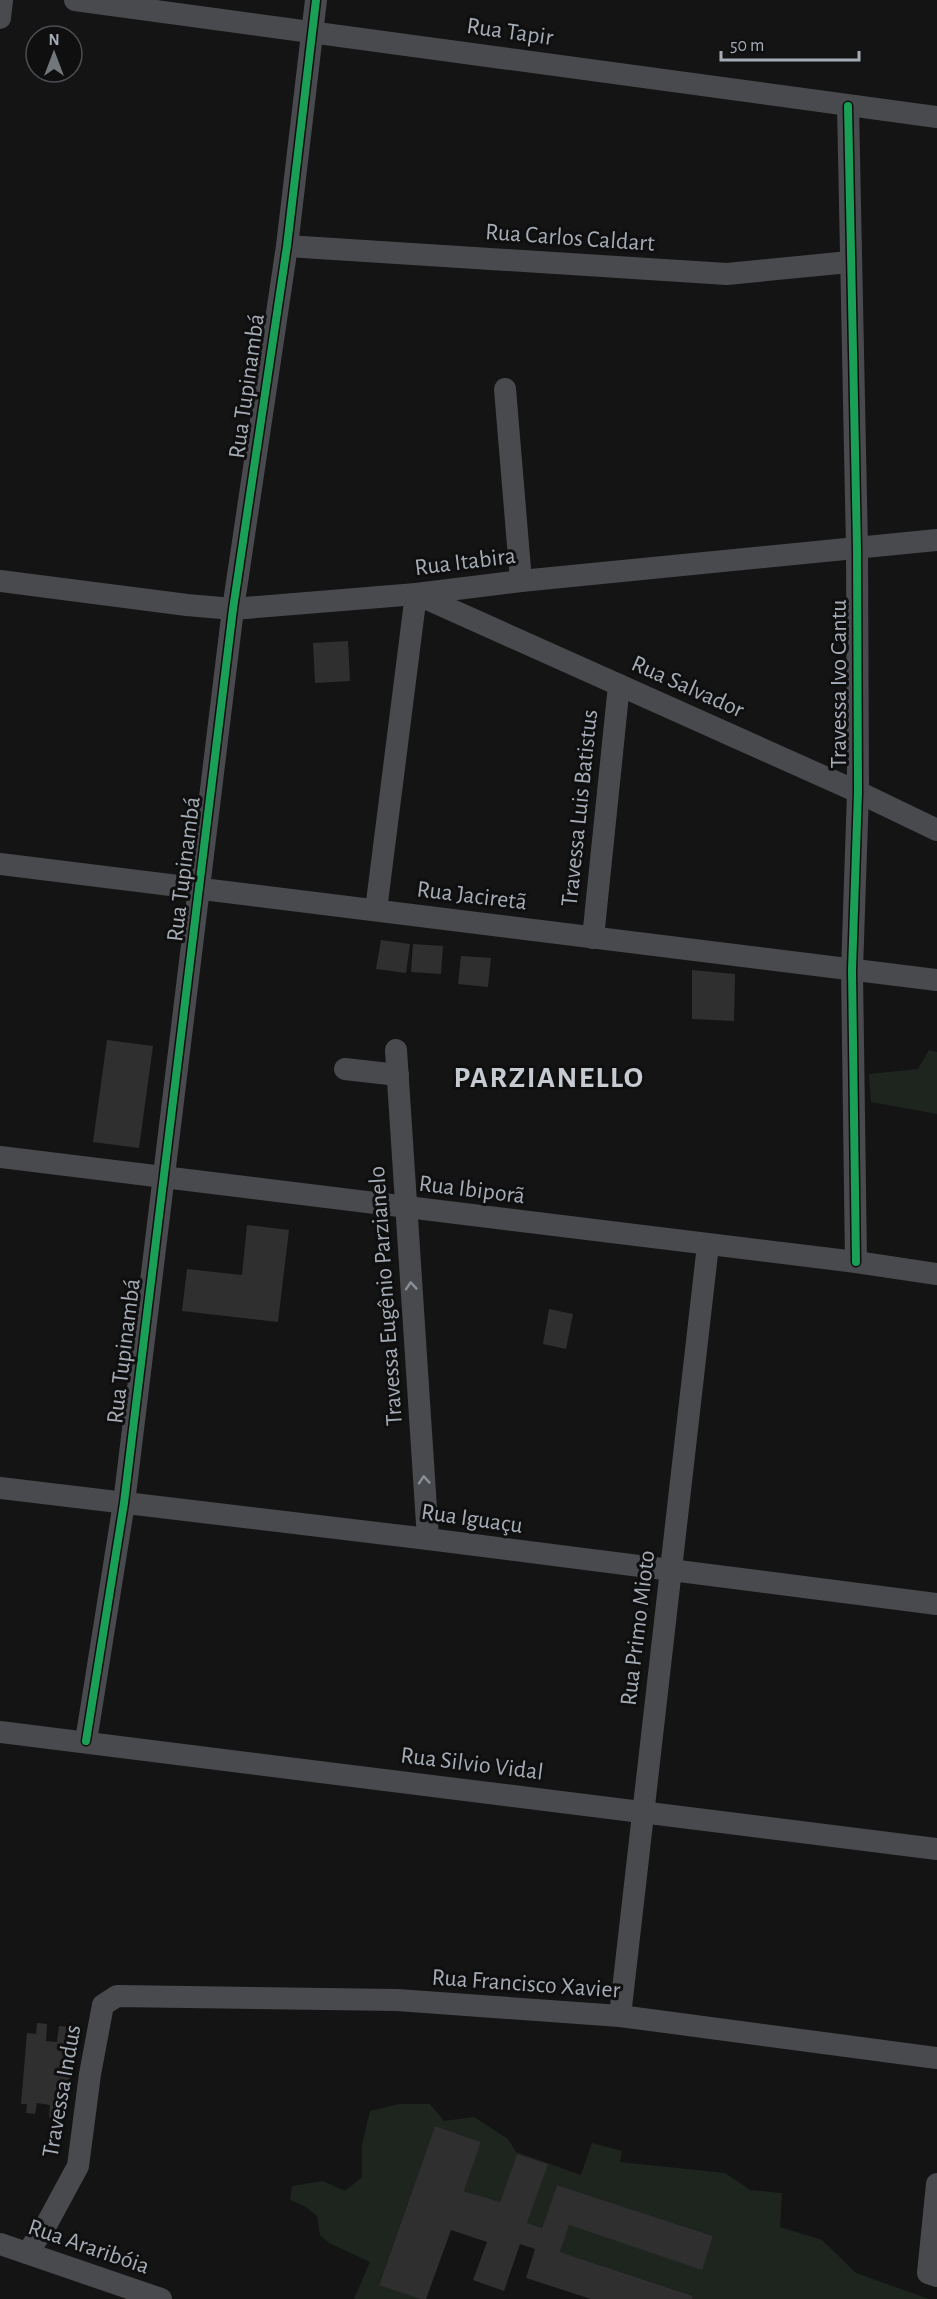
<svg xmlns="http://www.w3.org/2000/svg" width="937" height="2299" viewBox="0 0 937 2299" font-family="'Alegreya Sans',sans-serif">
	<rect width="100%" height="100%" fill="#141415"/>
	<!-- green -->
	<g fill="#1e251f">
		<polygon points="929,1050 937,1052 937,1114 871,1102 869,1074 918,1069"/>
		<polygon points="399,2104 430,2104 444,2121 474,2117 508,2139 516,2152 581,2175 592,2143 622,2151 620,2162 725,2173 750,2190 782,2193 780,2227 822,2240 856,2273 929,2299 692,2299 693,2296 560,2252 569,2225 702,2269 713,2236 557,2185 542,2228 527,2223 547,2164 517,2154 500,2202 464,2191 481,2142 435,2126 379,2284 420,2299 354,2299 370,2262 329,2243 320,2235 317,2216 306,2207 290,2200 292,2186 323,2181 345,2191 362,2177 362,2145 370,2111"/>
	</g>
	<!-- building -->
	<g fill="#2f2f30">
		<polygon points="348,641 350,681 315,683 313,643"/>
		<polygon points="381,940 410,944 406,973 376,969"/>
		<polygon points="413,944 443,946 441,974 411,972"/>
		<polygon points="461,956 491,958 488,987 458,984"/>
		<polygon points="692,970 735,974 734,1021 692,1019"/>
		<polygon points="107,1040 153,1046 139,1148 93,1142"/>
		<polygon points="247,1225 289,1230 278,1322 182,1311 187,1269 242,1275"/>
		<polygon points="549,1309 573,1314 566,1349 543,1344"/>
		<polygon points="37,2023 47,2024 46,2041 57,2042 59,2026 71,2027 70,2041 74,2041 67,2109 61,2108 60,2119 49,2117 50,2105 37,2103 35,2114 26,2113 27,2104 21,2104 27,2033 36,2034"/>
		<polygon points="435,2126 481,2142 464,2191 500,2202 517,2154 548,2164 527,2223 542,2228 557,2185 713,2236 702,2270 569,2225 560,2252 693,2296 692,2299 591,2299 526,2278 535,2249 520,2244 504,2291 473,2280 487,2242 451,2230 426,2299 420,2299 379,2285"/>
	</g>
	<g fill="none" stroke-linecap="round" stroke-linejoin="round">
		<!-- minor -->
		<g stroke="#494a4d" stroke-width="22">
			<polyline points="75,0 937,117"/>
			<polyline points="0,18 2,0"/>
			<polyline points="848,106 857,548 858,792 852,970 856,1262"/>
			<polyline points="287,246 727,274 849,262"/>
			<polyline points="505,389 521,581"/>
			<polyline points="0,581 187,605 233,609 416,594 521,581 937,540"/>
			<polyline points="0,864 937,980"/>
			<polyline points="376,910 416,594 858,792 937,830"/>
			<polyline points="593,938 619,685"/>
			<polyline points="396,1050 428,1539"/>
			<polyline points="345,1069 398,1075"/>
			<polyline points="0,1157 856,1262 937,1274"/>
			<polyline points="0,1488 428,1539 937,1604"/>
			<polyline points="0,1732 937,1849"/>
			<polyline points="86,1741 124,1503 233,609 287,246 316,0"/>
			<polyline points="620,2016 708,1245"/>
			<polyline points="937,2184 928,2273 937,2276"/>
			<polyline points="0,2244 161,2299"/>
			<polyline points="27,2253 44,2229 78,2166 90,2074 103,2005 117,1996 397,2000 620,2016 937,2058"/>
		</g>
		<defs>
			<g id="cycleway">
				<polyline points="848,106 857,548 858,792 852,970 856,1262"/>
				<polyline points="86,1741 124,1503 233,609 287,246 316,0"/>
			</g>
		</defs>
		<!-- cycleway casing -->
		<use href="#cycleway" stroke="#0f0f10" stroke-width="11"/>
		<!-- cycleway -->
		<use href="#cycleway" stroke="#1a9f57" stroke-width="8"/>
	</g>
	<!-- one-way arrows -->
	<defs><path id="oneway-chevron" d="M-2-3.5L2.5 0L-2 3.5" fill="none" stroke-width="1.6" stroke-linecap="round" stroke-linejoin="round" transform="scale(1.5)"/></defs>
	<g stroke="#898f96">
		<use href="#oneway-chevron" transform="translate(411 1286) rotate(-94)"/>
		<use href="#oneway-chevron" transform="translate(424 1480) rotate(-94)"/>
	</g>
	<g text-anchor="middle" stroke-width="6" stroke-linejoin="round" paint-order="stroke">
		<!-- street labels -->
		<g font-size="24" fill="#a5acb6" stroke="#0f0f10">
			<text transform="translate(510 31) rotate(8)" y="8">Rua Tapir</text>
			<text transform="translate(570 237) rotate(4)" y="8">Rua Carlos Caldart</text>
			<text transform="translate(246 386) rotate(-82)" y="8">Rua Tupinambá</text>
			<text transform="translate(465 561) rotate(-7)" y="8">Rua Itabira</text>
			<text transform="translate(838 684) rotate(-90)" y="8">Travessa Ivo Cantu</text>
			<text transform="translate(688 686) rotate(24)" y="8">Rua Salvador</text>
			<text transform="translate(579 808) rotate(-84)" y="8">Travessa Luis Batistus</text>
			<text transform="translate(183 869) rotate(-83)" y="8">Rua Tupinambá</text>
			<text transform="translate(472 895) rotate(7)" y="8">Rua Jaciretã</text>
			<text transform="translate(472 1189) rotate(7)" y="8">Rua Ibiporã</text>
			<text transform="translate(385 1296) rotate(-94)" y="8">Travessa Eugênio Parzianelo</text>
			<text transform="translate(123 1351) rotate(-83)" y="8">Rua Tupinambá</text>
			<text transform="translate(472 1518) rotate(8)" y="8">Rua Iguaçu</text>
			<text transform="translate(637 1628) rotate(-83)" y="8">Rua Primo Mioto</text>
			<text transform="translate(472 1763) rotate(7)" y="8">Rua Silvio Vidal</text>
			<text transform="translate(526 1983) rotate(4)" y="8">Rua Francisco Xavier</text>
			<text transform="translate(61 2091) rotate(-80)" y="8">Travessa Indus</text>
			<text transform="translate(89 2246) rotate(19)" y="8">Rua Araribóia</text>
		</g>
		<!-- district labels -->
		<g font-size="30" font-weight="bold" letter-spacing="1.5" fill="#c6cbd2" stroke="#0f0f10">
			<text x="549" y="1087">PARZIANELLO</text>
		</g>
	</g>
	<!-- north arrow -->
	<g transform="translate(54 54)"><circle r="28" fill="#0f0f10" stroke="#4b4e52" stroke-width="1.5"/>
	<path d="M0-4.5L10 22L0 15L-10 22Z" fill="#72777e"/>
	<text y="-9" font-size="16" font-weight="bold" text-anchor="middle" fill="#a5acb6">N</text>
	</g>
	<!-- scale -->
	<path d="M721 51v9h138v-9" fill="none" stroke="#a5acb6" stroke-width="3"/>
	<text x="730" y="51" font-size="18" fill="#a5acb6" stroke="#0f0f10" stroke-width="4.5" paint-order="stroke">50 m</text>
</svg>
